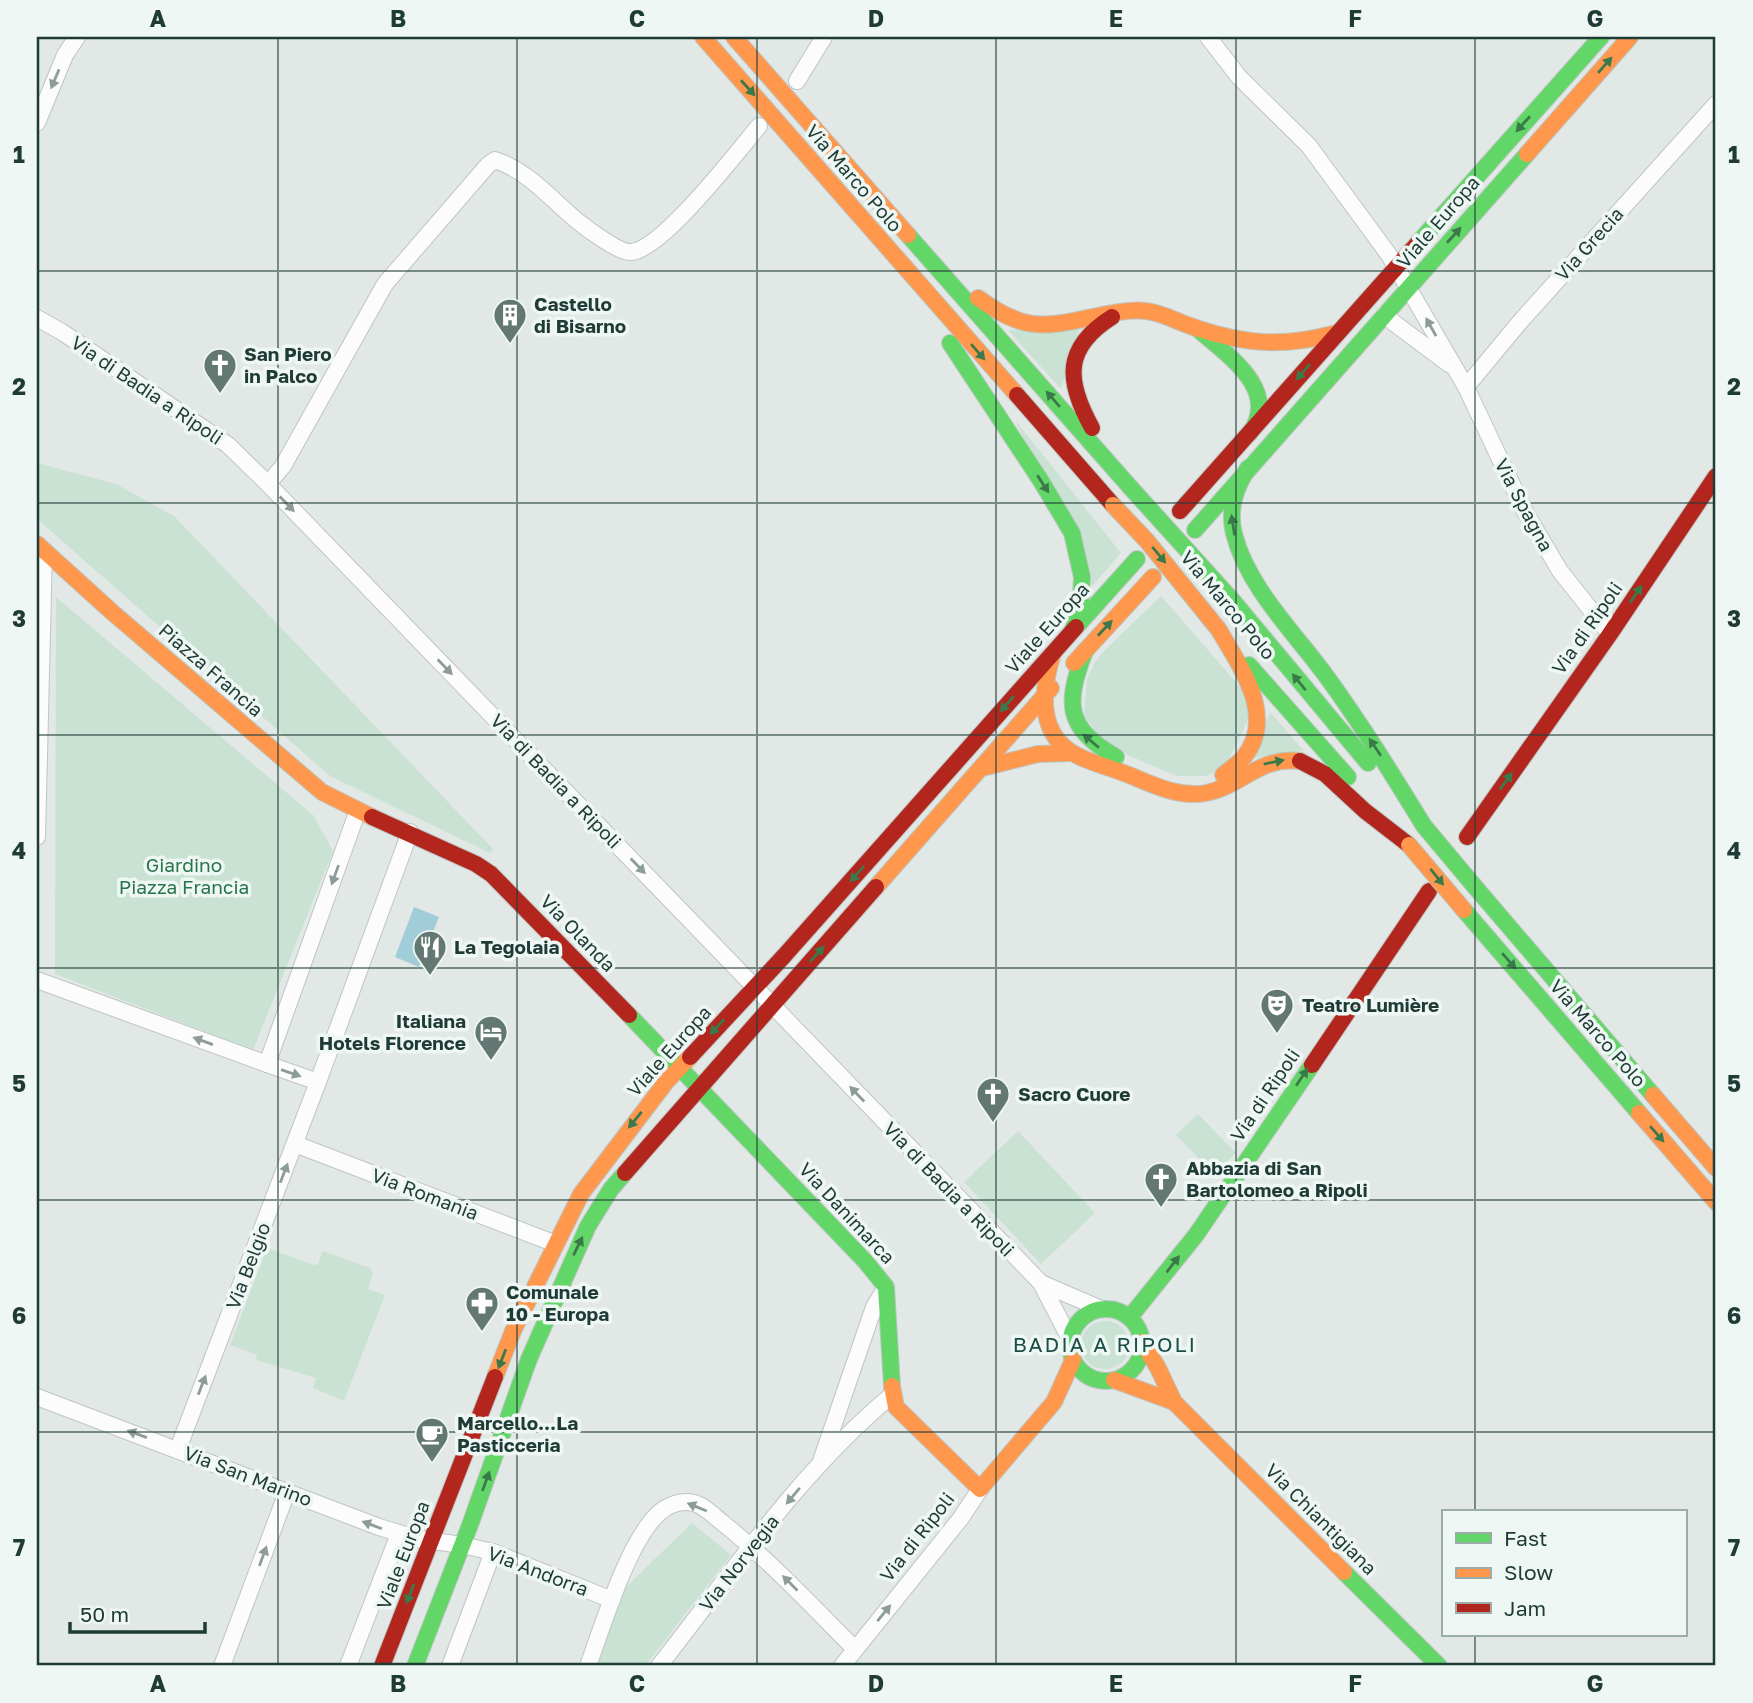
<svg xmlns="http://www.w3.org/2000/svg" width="1753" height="1703" viewBox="0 0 1753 1703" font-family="'Golos Text',sans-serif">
	<rect width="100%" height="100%" fill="#e2e8e5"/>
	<!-- green -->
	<g fill="#cae2d3">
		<polygon points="1080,328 1061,389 1008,330"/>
		<polygon points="1015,420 1121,553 1092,586"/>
		<polygon points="37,463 116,484 174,516 493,849 490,853 330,776 37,519"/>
		<polygon points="1161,596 1246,694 1252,712 1226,765 1207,776 1176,776 1105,745 1084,715 1087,679 1095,662 1105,650"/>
		<polygon points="56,597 313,815 333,851 253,1050 55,974"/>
		<polygon points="1270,712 1304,751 1253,758"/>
		<polygon points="1198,1114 1236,1153 1214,1174 1176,1135"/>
		<polygon points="1018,1131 1095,1213 1041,1264 964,1182"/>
		<polygon points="267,1248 314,1265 318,1264 323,1251 370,1268 373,1273 368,1289 385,1295 344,1401 313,1388 316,1378 256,1360 257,1355 230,1345"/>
		<circle cx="1105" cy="1345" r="24"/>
		<polygon points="692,1523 731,1555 645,1666 595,1666 625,1588"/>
	</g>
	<!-- water -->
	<polygon fill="#a0cdd8" points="414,907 439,917 419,967 395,957"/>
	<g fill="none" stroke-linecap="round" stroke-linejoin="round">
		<defs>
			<g id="street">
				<polyline points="1208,37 1239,77 1309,146 1389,255 1466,387 1524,510 1560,571 1610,634"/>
				<polyline points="797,81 824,37"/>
				<polyline points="37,123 65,55 77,37"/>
				<polyline points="1385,314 1394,323 1449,364"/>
				<polyline points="37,318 62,332 228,445 268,484 1041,1283 1070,1339"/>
				<polyline points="1466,387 1519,323 1716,104"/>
				<path d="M268 484 283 466 385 284 488 165 495 160C528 171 550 198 576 220 586 228 619 253 631 252 662 250 737 152 759 126"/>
				<polyline points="358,810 267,1064 318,1082 410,832"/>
				<polyline points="37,837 44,550"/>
				<polyline points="37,980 267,1064"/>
				<polyline points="295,1144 556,1244"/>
				<polyline points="1041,1283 1101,1309"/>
				<polyline points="37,1397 379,1527 419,1539 462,1545 493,1552 612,1600"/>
				<polyline points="178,1449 318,1082"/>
				<polyline points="822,1458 874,1307 886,1287"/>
				<polyline points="222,1666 287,1492"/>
				<polyline points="348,1666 399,1534"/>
				<polyline points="450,1666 493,1552"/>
				<path d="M588 1666C603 1625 628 1541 659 1513 668 1505 681 1500 694 1503 705 1506 715 1517 724 1524 771 1562 812 1606 855 1649"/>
				<path d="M659 1666C732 1573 800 1471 892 1395"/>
				<polyline points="842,1666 961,1518 980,1489"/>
			</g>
			<g id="fast">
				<polyline points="908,235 1130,487"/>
				<polyline points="1417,244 1601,37"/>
				<path d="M1201 332C1230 357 1280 391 1250 433"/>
				<polyline points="950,343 1041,481 1072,533 1082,577 1081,597 1073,630"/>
				<path d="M1248 468C1235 489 1228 509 1234 534 1248 587 1292 630 1324 673 1360 722 1392 774 1424 826"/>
				<polyline points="1195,530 1527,154"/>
				<polyline points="1233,601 1368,763"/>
				<polyline points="1076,627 1137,559"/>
				<path d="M1085 651C1065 704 1065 727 1116 757"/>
				<polyline points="1249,665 1348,777"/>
				<polyline points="1476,888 1653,1095"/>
				<polyline points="1464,910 1639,1113"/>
				<polyline points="629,1015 865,1261 886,1287 892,1386"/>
				<circle cx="1106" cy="1345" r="36"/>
				<polyline points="1130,1317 1196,1235 1312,1065"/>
				<polyline points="1344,1572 1439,1666"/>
				<polyline points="415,1666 470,1525 529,1359 588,1226 611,1189 625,1173"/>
			</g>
			<g id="slow">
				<polyline points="703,37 1017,395"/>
				<polyline points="734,37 908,235"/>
				<polyline points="1527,154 1630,37"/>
				<path d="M978 298C991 307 1004 316 1020 321 1058 334 1105 307 1146 311 1164 313 1179 323 1196 328 1247 345 1285 347 1337 333"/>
				<polyline points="37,544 112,612 322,792 372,817"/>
				<path d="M1219 630C1240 667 1277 716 1244 757 1238 764 1230 769 1223 775"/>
				<path d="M1053 653C1041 691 1037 736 1078 756 1094 764 1112 768 1129 775 1153 785 1179 798 1206 793 1242 786 1259 756 1300 761"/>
				<polyline points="1074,663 1153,577"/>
				<polyline points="982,768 1038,754 1071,753"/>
				<polyline points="876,887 1051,688"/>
				<polyline points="1653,1095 1716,1168"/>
				<polyline points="1639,1113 1716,1202"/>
				<polyline points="1142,1342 1158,1368 1174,1402 1344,1572"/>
				<polyline points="495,1377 513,1331 581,1194 666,1082 690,1057"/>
				<polyline points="1114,1380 1174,1402"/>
				<polyline points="892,1386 896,1407 980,1489 1054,1402 1073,1360"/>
			</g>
			<g id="jam">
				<polyline points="1017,395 1113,505"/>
				<path d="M1092 428C1066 381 1063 348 1112 317"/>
				<polyline points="1180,511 1417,244"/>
				<polyline points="1300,761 1325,774 1365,811 1409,845"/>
				<polyline points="372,817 476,864 491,874 629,1015"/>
				<polyline points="1467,837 1610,634 1716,476"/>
				<polyline points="690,1057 784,956 1076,627"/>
				<polyline points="1312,1065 1429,891"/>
				<polyline points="625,1173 876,887"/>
				<polyline points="382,1666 495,1377"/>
			</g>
		</defs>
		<!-- street casing -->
		<use href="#street" stroke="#bfc5c3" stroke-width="18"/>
		<!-- fast casing -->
		<use href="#fast" stroke="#bdc6c3" stroke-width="18"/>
		<!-- slow casing -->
		<use href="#slow" stroke="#bdc6c3" stroke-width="18"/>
		<!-- jam casing -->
		<use href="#jam" stroke="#bdc6c3" stroke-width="18"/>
		<!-- street -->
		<use href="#street" stroke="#fbfcfb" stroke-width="16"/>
		<!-- fast -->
		<use href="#fast" stroke="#63d668" stroke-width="16"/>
		<!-- slow -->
		<use href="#slow" stroke="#ff974d" stroke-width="16"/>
		<!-- jam -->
		<use href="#jam" stroke="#b3261e" stroke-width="16"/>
		<defs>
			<g id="fast-bridge">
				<polyline points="1130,487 1233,601"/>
				<polyline points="1424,826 1476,888"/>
			</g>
			<g id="slow-bridge">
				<polyline points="1113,505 1147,541 1219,630"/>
				<polyline points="1409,845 1464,910"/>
			</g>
		</defs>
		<!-- fast-bridge casing -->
		<use href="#fast-bridge" stroke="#bbc5c2" stroke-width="18" stroke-linecap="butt"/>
		<!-- slow-bridge casing -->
		<use href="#slow-bridge" stroke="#bbc5c2" stroke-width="18" stroke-linecap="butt"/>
		<!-- fast-bridge -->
		<use href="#fast-bridge" stroke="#63d668" stroke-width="16"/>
		<!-- slow-bridge -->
		<use href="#slow-bridge" stroke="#ff974d" stroke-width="16"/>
	</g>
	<!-- one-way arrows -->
	<defs><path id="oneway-solid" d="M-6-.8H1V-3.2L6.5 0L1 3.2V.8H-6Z" transform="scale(1.75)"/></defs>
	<g fill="#3a794a">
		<use href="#oneway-solid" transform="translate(1605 65) rotate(-49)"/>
		<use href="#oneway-solid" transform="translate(748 88) rotate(48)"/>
		<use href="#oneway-solid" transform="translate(1523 124) rotate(132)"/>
		<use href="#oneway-solid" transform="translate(1454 235) rotate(-48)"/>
		<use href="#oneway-solid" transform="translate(978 352) rotate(49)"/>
		<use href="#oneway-solid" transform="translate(1303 372) rotate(131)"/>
		<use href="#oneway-solid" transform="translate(1053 399) rotate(-131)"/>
		<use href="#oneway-solid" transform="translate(1043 484) rotate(57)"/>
		<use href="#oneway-solid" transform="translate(1233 525) rotate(-99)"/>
		<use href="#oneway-solid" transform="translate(1159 555) rotate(50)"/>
		<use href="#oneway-solid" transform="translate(1636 594) rotate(-56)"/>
		<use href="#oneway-solid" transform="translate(1105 628) rotate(-47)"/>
		<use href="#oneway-solid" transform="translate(1299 682) rotate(-129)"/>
		<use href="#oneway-solid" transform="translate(1007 704) rotate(131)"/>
		<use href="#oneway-solid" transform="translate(1091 741) rotate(-140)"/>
		<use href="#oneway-solid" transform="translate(1375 747) rotate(-124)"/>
		<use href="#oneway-solid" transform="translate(1274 762) rotate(-12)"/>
		<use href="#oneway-solid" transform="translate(1506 781) rotate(-54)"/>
		<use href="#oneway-solid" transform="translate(857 874) rotate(131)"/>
		<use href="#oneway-solid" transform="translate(1437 877) rotate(51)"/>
		<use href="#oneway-solid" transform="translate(817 954) rotate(-49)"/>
		<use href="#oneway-solid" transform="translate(1509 961) rotate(49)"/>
		<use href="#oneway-solid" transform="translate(717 1027) rotate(133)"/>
		<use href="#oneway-solid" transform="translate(1302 1077) rotate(-56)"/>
		<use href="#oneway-solid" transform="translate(635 1120) rotate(129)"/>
		<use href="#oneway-solid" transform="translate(1657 1134) rotate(49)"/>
		<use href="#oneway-solid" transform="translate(578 1246) rotate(-64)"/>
		<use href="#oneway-solid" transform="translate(1173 1264) rotate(-52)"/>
		<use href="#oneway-solid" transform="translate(502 1359) rotate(111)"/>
		<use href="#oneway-solid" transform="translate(486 1481) rotate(-70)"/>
		<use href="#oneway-solid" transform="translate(410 1594) rotate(111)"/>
	</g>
	<g fill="#8d9c98">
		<use href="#oneway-solid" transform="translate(55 79) rotate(113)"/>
		<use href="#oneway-solid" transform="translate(1431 327) rotate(-119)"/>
		<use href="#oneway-solid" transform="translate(287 504) rotate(46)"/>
		<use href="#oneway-solid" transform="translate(445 667) rotate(46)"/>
		<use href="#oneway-solid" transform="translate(638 866) rotate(46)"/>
		<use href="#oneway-solid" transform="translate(335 875) rotate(110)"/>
		<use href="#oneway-solid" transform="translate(203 1041) rotate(-160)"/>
		<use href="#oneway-solid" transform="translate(291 1073) rotate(19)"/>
		<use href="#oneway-solid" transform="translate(857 1094) rotate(-134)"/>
		<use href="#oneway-solid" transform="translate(284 1173) rotate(-69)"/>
		<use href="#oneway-solid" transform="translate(202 1385) rotate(-69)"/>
		<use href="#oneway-solid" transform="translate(137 1434) rotate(-160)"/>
		<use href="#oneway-solid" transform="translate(793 1496) rotate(130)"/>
		<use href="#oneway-solid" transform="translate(697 1507) rotate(-158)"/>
		<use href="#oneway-solid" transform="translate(372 1525) rotate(-159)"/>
		<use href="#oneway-solid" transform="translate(263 1556) rotate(-70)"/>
		<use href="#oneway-solid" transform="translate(790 1583) rotate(-135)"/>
		<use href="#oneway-solid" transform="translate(884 1613) rotate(-51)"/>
	</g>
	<!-- grid -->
	<path fill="none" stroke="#1f3b36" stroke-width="2" stroke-opacity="0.55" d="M278 37V1666M517 37V1666M757 37V1666M996 37V1666M1236 37V1666M1475 37V1512M37 271H1716M37 503H1716M37 735H1716M37 968H1716M37 1200H1716M37 1432H1716M1475 1635V1666"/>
	<!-- icons -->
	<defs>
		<symbol id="building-pin" viewBox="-11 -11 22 30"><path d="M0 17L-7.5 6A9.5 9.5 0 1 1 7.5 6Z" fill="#637873" stroke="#eff7f4"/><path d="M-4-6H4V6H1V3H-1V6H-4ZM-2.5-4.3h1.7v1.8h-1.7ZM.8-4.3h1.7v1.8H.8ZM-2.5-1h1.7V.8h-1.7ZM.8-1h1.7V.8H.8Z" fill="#fff"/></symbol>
		<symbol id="church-pin" viewBox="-11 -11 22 30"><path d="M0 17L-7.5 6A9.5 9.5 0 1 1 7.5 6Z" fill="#637873" stroke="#eff7f4"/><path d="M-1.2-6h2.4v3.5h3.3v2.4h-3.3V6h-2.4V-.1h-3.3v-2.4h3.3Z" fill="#fff"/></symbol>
		<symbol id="restaurant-pin" viewBox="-11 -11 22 30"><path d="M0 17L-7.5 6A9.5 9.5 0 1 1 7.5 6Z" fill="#637873" stroke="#eff7f4"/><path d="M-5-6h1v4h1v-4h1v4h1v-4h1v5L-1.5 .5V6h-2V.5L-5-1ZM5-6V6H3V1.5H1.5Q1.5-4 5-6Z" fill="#fff"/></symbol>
		<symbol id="theatre-pin" viewBox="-11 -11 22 30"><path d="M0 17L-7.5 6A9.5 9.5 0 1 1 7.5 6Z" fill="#637873" stroke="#eff7f4"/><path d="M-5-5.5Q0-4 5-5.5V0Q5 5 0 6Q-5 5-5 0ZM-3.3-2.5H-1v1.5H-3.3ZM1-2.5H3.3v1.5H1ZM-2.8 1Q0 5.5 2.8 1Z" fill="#fff"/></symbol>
		<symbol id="hotel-pin" viewBox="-11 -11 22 30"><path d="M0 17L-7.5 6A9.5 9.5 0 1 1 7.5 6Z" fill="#637873" stroke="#eff7f4"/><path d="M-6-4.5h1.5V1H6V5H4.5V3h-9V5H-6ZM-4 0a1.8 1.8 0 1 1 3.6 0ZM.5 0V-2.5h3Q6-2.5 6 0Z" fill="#fff"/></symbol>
		<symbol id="pharmacy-pin" viewBox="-11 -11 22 30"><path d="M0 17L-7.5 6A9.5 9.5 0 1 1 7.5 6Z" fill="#637873" stroke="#eff7f4"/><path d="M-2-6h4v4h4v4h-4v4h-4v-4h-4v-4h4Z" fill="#fff"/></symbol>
		<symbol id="cafe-pin" viewBox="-11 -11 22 30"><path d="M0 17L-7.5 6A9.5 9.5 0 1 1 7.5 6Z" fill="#637873" stroke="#eff7f4"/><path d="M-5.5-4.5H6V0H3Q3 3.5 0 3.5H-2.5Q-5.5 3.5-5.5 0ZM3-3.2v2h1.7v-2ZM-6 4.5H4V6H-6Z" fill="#fff"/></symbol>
	</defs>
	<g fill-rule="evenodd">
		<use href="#building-pin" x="491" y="296" width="38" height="52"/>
		<use href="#church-pin" x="201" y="346" width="38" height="52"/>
		<use href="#restaurant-pin" x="411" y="928" width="38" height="52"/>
		<use href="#theatre-pin" x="1258" y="986" width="38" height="52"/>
		<use href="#hotel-pin" x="472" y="1013" width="38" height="52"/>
		<use href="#church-pin" x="974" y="1075" width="38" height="52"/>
		<use href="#church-pin" x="1142" y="1160" width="38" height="52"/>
		<use href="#pharmacy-pin" x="463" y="1284" width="38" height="52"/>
		<use href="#cafe-pin" x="413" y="1415" width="38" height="52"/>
	</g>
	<g text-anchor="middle" stroke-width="7" stroke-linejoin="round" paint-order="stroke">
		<!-- street labels -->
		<g font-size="19" fill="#1f3b36" stroke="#eff7f4">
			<text transform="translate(854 178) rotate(49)" y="7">Via Marco Polo</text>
			<text transform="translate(1438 222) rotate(-49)" y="7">Viale Europa</text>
			<text transform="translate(1589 244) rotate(-48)" y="7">Via Grecia</text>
			<text transform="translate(147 390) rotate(34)" y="7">Via di Badia a Ripoli</text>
			<text transform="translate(1524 505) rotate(62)" y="7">Via Spagna</text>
			<text transform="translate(1228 605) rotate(50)" y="7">Via Marco Polo</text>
			<text transform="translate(1047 628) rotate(-48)" y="7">Viale Europa</text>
			<text transform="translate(1587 628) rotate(-55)" y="7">Via di Ripoli</text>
			<text transform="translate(211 670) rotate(41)" y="7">Piazza Francia</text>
			<text transform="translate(556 781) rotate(46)" y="7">Via di Badia a Ripoli</text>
			<text transform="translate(578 933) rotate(46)" y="7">Via Olanda</text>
			<text transform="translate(1598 1033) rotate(49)" y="7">Via Marco Polo</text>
			<text transform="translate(669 1051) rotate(-48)" y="7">Viale Europa</text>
			<text transform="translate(1265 1095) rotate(-56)" y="7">Via di Ripoli</text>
			<text transform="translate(949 1189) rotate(46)" y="7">Via di Badia a Ripoli</text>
			<text transform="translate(425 1194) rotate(21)" y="7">Via Romania</text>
			<text transform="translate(847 1213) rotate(47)" y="7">Via Danimarca</text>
			<text transform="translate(248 1266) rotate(-69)" y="7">Via Belgio</text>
			<text transform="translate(248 1476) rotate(21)" y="7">Via San Marino</text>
			<text transform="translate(1321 1519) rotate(45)" y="7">Via Chiantigiana</text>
			<text transform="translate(917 1537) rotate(-52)" y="7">Via di Ripoli</text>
			<text transform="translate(403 1555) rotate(-69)" y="7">Viale Europa</text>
			<text transform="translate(739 1563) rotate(-52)" y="7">Via Norvegia</text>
			<text transform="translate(538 1571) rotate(21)" y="7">Via Andorra</text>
		</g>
		<!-- poi labels -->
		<g font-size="19" font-weight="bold" fill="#1f3b36" stroke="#eff7f4" text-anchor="start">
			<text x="534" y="311">Castello<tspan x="534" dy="22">di Bisarno</tspan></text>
			<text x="244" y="361">San Piero<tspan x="244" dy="22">in Palco</tspan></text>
			<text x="454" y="954">La Tegolaia</text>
			<text x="1302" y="1012">Teatro Lumière</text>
			<text x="466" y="1028" text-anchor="end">Italiana<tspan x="466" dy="22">Hotels Florence</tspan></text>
			<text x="1018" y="1101">Sacro Cuore</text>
			<text x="1186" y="1175">Abbazia di San<tspan x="1186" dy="22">Bartolomeo a Ripoli</tspan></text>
			<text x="506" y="1299">Comunale<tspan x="506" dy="22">10 - Europa</tspan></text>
			<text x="457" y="1430">Marcello...La<tspan x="457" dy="22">Pasticceria</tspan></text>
		</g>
		<!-- park labels -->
		<g font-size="19" fill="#28744b" stroke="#eff7f4">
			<text x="184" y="872">Giardino<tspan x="184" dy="22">Piazza Francia</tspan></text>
		</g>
		<!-- neighbourhood labels -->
		<g font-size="21" letter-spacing="2" fill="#1b4e45" stroke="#eff7f4">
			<text x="1105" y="1352">BADIA A RIPOLI</text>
		</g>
	</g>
	<!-- border -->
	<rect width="1753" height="1703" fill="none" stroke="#eff7f4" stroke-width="77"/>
	<!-- legend -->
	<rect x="1442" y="1510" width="245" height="126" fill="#eff7f4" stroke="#9caca8" stroke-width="2"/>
	<rect x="1456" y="1533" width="35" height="10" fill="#63d668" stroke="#9caca8" stroke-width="2"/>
	<text x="1504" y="1546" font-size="21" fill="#1f3b36">Fast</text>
	<rect x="1456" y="1568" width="35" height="10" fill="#ff974d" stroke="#9caca8" stroke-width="2"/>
	<text x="1504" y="1580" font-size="21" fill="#1f3b36">Slow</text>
	<rect x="1456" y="1603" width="35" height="10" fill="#b3261e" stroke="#9caca8" stroke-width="2"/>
	<text x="1504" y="1616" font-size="21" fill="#1f3b36">Jam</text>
	<!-- scale -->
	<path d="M70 1622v10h135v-10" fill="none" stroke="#1f3b36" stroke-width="3.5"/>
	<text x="80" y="1622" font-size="21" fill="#1f3b36" stroke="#eff7f4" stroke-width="5" paint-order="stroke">50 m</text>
	<rect x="38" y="38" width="1676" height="1626" fill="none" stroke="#1f3b36" stroke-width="2.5"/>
	<g font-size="23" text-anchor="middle" font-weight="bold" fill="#1f3b36">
		<text x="158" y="27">A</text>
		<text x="398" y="27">B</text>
		<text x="637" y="27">C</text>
		<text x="876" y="27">D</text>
		<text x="1116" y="27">E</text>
		<text x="1355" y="27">F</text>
		<text x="1595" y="27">G</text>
		<text x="19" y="163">1</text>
		<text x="1734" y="163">1</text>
		<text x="19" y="395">2</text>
		<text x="1734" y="395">2</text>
		<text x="19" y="627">3</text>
		<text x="1734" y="627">3</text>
		<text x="19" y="859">4</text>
		<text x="1734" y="859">4</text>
		<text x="19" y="1092">5</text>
		<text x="1734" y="1092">5</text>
		<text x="19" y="1324">6</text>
		<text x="1734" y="1324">6</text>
		<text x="19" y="1556">7</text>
		<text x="1734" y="1556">7</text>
		<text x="158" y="1692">A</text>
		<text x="398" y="1692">B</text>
		<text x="637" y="1692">C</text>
		<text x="876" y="1692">D</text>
		<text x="1116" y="1692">E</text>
		<text x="1355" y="1692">F</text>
		<text x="1595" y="1692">G</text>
	</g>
</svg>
